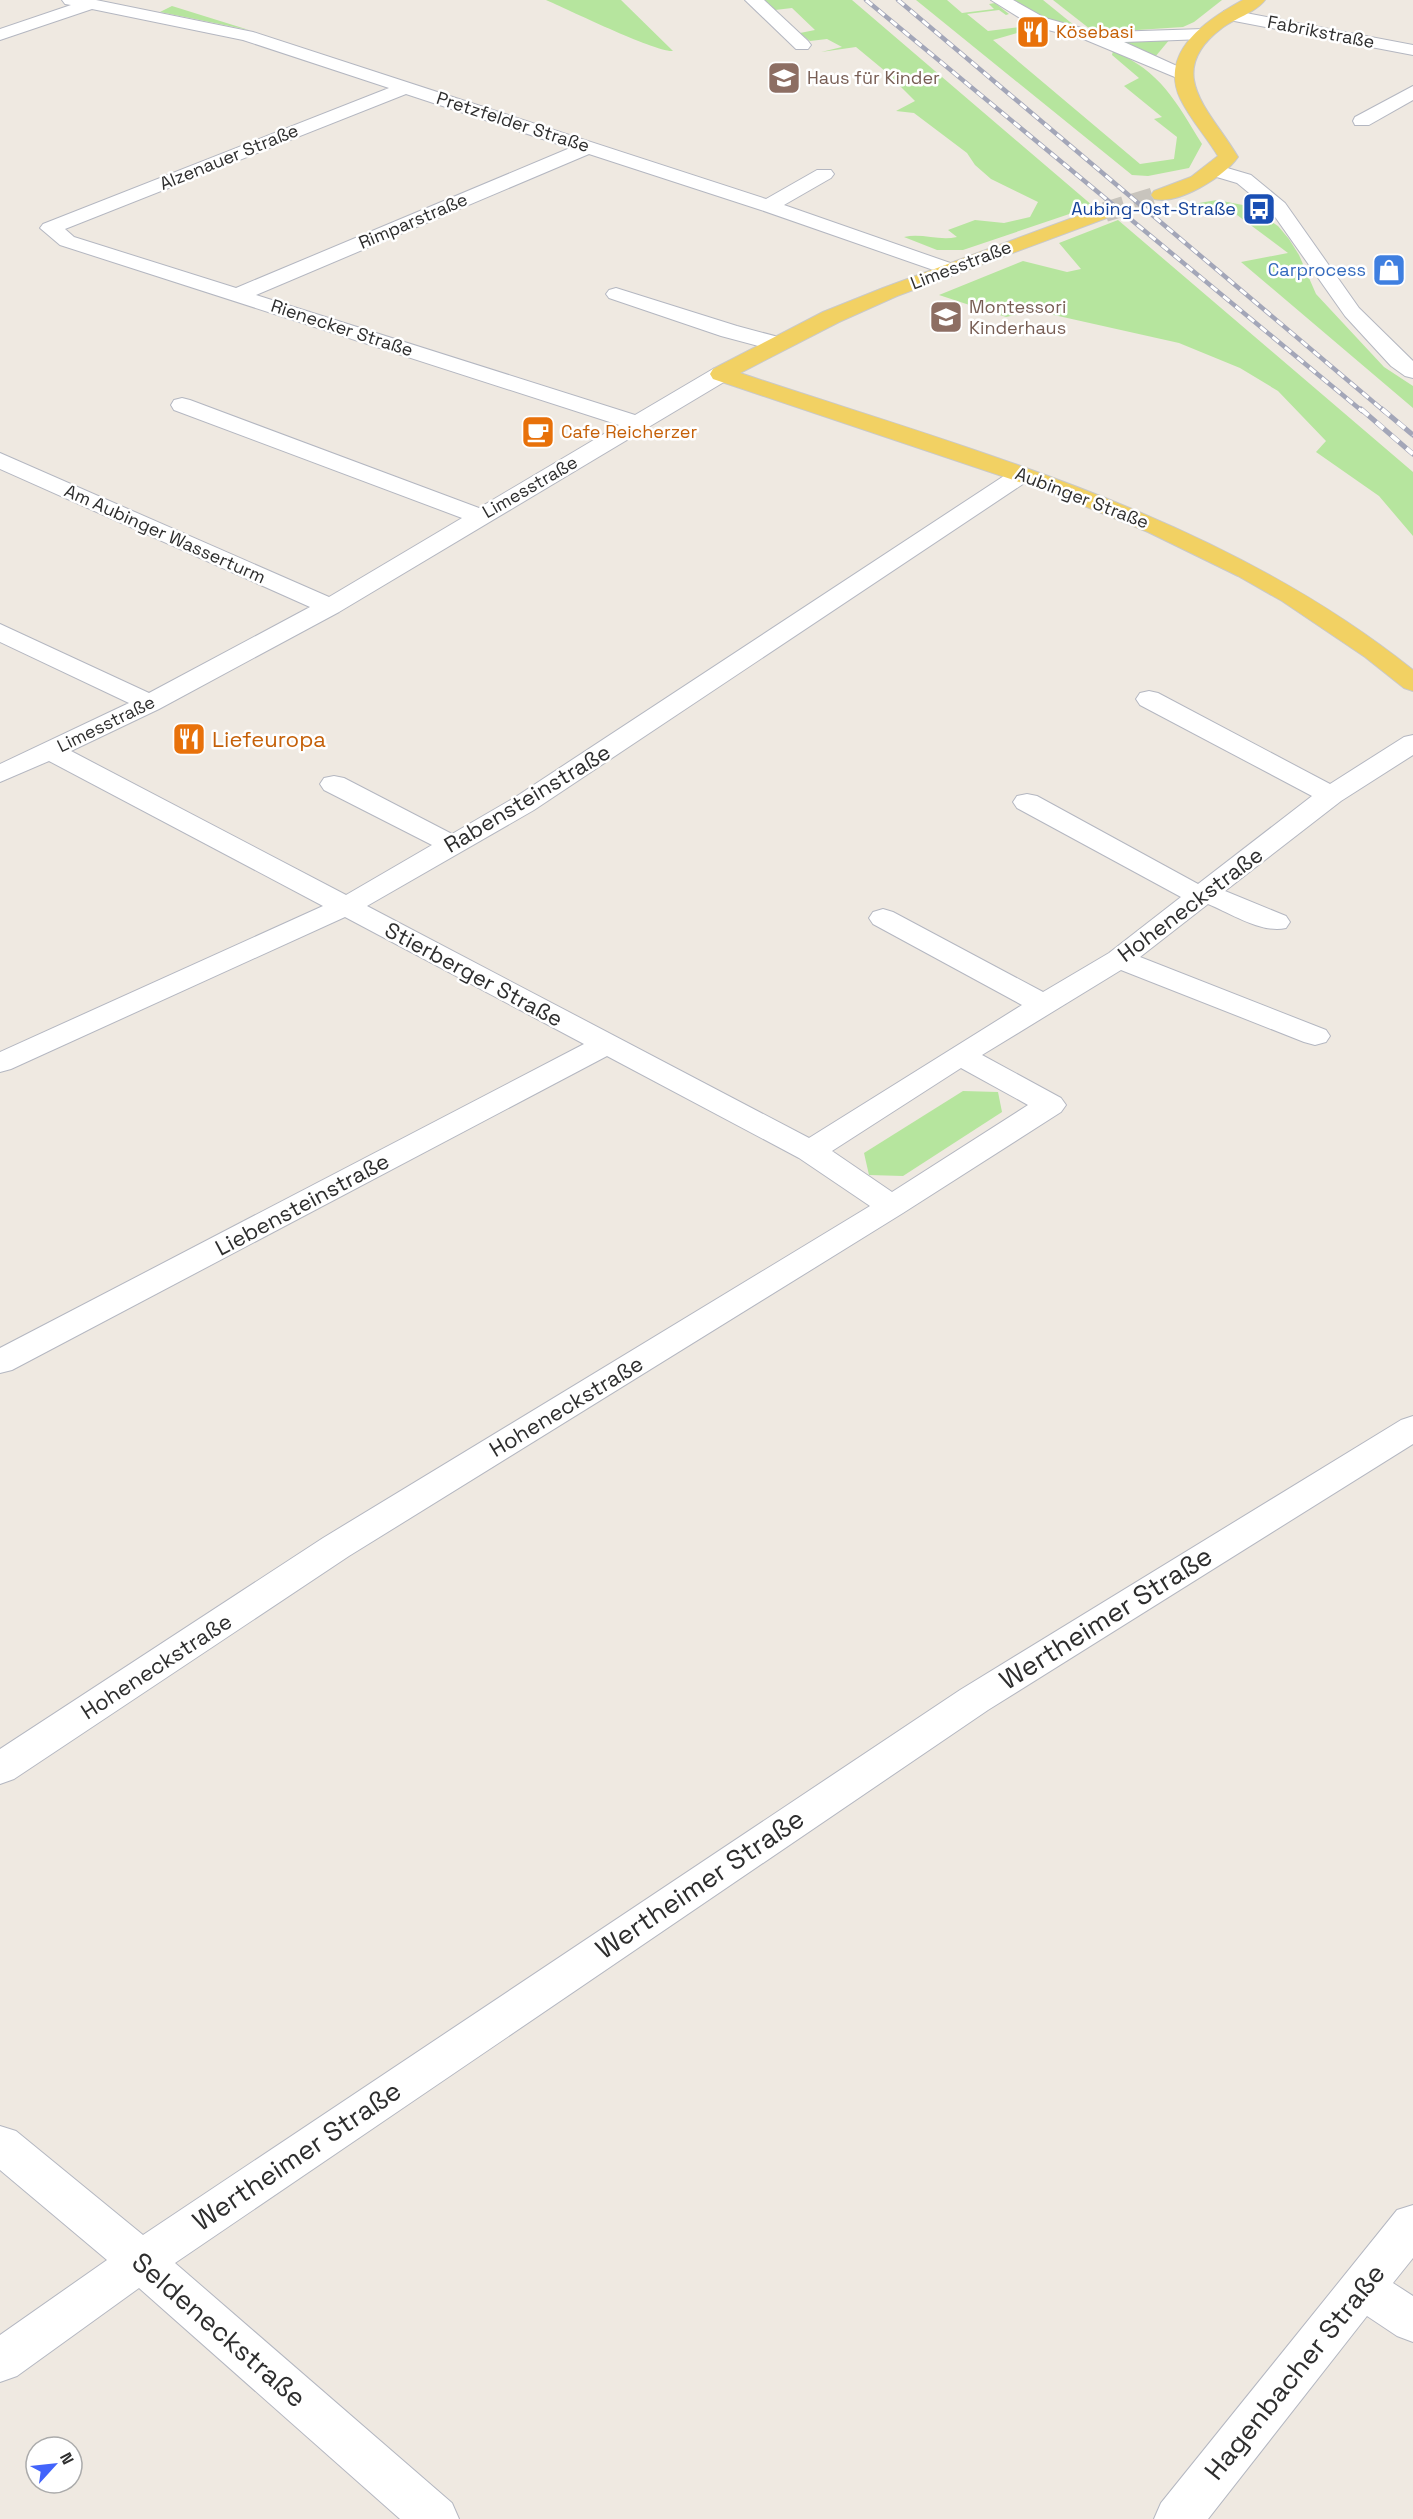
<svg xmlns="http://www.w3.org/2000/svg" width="1413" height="2519" viewBox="0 0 1413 2519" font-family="'Space Grotesk',sans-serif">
	<rect width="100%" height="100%" fill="#efe9e1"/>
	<!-- green -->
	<g fill="#b6e59e">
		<path d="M546 0H621L673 51C657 53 567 9 546 0Z"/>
		<path d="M764 0H852L1093 206 963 250H937L904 237C922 233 939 241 957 237L948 230 975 220 1004 223 1030 217 1038 202 991 179 975 165 967 153 914 113 896 111 915 101 885 71 856 47 821 52 842 47 827 39 810 41 800 33 815 30 792 8 775 10Z"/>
		<path d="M916 0H947L962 13 994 9 989 4 995 3 1009 14 1006 15 999 10 967 14 988 31 1020 27 1021 32 993 40 1140 164 1174 159 1177 137 1154 119 1162 117 1124 86 1139 78 1112 55 1113 51C1161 71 1176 102 1202 144L1189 168 1148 176 1132 175Z"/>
		<polygon points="1010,0 1043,0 1080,30 1051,23"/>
		<polygon points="1053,0 1222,0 1194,22 1183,27 1122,31 1090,29"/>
		<polygon points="172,6 249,30 160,12"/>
		<polygon points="1170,39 1155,57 1124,42"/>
		<polygon points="1217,200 1248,206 1278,226 1289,239 1299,255 1316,294 1384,367 1413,386 1413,408 1241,262 1288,253 1229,209 1185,215 1175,207"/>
		<polygon points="1118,220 1413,472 1413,536 1379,496 1316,452 1326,441 1278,391 1240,368 1179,343 1036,311 1006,317 939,295 1023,261 1067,272 1081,269 1059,243"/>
		<polygon points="963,1091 998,1092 1002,1112 903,1176 869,1175 864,1153"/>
	</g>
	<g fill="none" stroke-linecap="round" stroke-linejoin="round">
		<!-- major-tunnel -->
		<polyline stroke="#c8c4bd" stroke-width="20" stroke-dasharray="20 10" stroke-linecap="butt" points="1105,212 1161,195"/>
		<defs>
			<g id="minor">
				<path d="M62 0H96L253 32 766 199 817 170H831L834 174 831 178 784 205 956 265 959 269 956 273 949 275 942 273 761 210 589 154 256 295 635 415 713 369 721 367 729 369 732 374 729 379 339 612 159 709 71 751 346 895 432 845 324 790 320 784 324 778 334 776 344 778 452 834 514 798 1013 470 1021 468 1029 470 1033 475 1029 480 534 810 367 906 809 1138 1022 1005 873 924 869 918 873 912 883 909 893 912 1043 992 1109 953 1181 897 1017 808 1013 802 1017 796 1027 794 1037 796 1198 884 1312 796 1140 705 1136 699 1140 693 1149 691 1158 693 1330 784 1404 737 1413 735V755L1341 801 1225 891 1286 916 1290 922 1286 928C1262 934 1230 913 1208 904L1140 957 1326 1030 1330 1036 1326 1042 1315 1045 1304 1042 1121 970 982 1055 1061 1098 1066 1105 1061 1112 903 1213 349 1556 14 1779 0 1784V1749L323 1538 870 1206 799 1158 607 1056 12 1370 0 1373V1348L584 1044 345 917 11 1069 0 1072V1052L323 906 49 761 0 782V764L129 703 0 642V624L149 693 310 607 0 469V453L329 597 462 518 174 410 171 405 174 400 182 398 190 400 479 508 619 425 60 245 40 228 43 224 389 88 243 40 92 9 0 40V29L71 5 65 4ZM406 94 570 148 236 288 74 237 65 229ZM961 1068 1028 1105 892 1192 832 1151Z"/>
				<polygon points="745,0 764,0 808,41 811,45 808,49 796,49"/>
				<polygon points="991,0 1013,0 1045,18 1103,34 1110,32 1204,29 1210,30 1213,34 1210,38 1204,39 1124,42 1188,71 1191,75 1188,79 1182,80 1086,40 1033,26"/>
				<polygon points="1230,10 1413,45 1413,55 1224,19 1221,15 1224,11"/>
				<polygon points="1413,86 1413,100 1369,125 1355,125 1353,121 1355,117"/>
				<polygon points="1217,165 1251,175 1285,203 1359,308 1413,361 1413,378 1405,376 1391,366 1345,316 1271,211 1237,183 1210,175 1207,171 1210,167"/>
				<polygon points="616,288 737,326 786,339 789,344 786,349 778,350 770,349 721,336 609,298 606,294 609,290"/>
				<polygon points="1413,1416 1413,1444 988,1710 175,2263 452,2503 459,2519 400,2519 139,2288 17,2376 0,2382 0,2335 107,2260 0,2170 0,2126 16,2131 143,2235 960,1690 1401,1420"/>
				<polygon points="1413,2205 1413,2258 1393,2283 1413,2296 1413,2342 1397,2336 1367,2316 1208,2519 1154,2519 1161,2503 1397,2210"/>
			</g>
			<g id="major">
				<path d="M1243 0H1265C1256 12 1234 19 1222 28 1162 73 1211 111 1238 157 1224 177 1178 205 1154 199L1151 195 1154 191 1191 177 1218 156C1206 136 1190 119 1180 98 1159 51 1208 19 1243 0Z"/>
				<path d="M1105 206 1112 208 1115 212 1112 216 897 296 839 322 740 373C973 451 1218 514 1413 670V691L1404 688 1365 657 1282 601 1238 576 1148 532 1055 494 713 379 710 374 713 369 823 312 883 288Z"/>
			</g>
		</defs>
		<!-- minor casing -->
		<use href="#minor" stroke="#b4b7c1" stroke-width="2"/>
		<!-- major casing -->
		<use href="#major" stroke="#c9c9c9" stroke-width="2"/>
		<!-- minor -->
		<use href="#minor" fill="#fff" fill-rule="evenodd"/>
		<!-- major -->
		<use href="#major" fill="#f2d163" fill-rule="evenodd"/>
		<defs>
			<g id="rail-far1">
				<polyline points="866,0 1362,411"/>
				<polyline points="898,0 1384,411"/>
			</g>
			<g id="rail">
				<polyline points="1361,409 1413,454"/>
				<polyline points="1382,409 1413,435"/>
			</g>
		</defs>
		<!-- rail-far1 casing -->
		<use href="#rail-far1" stroke="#a3a6b8" stroke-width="4.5"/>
		<!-- rail casing -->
		<use href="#rail" stroke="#a3a6b8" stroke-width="5"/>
		<!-- rail-far1 -->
		<use href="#rail-far1" stroke="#fff" stroke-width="3" stroke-dasharray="8" stroke-linecap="butt"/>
		<!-- rail -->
		<use href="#rail" stroke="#fff" stroke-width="4" stroke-dasharray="10" stroke-linecap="butt"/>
	</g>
	<!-- icons -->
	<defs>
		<symbol id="restaurant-square" viewBox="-11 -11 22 22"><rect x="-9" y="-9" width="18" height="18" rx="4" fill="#e8710a" stroke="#fff"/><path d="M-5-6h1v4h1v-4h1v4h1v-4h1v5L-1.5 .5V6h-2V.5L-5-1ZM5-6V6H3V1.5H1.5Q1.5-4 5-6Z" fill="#fff"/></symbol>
		<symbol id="school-square" viewBox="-11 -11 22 22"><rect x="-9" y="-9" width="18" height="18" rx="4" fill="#8d6e63" stroke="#fff"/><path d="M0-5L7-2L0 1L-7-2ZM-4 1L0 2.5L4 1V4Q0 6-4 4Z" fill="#fff"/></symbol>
		<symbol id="bus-square" viewBox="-11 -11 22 22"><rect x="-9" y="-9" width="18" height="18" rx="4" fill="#1a4fb4" stroke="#fff"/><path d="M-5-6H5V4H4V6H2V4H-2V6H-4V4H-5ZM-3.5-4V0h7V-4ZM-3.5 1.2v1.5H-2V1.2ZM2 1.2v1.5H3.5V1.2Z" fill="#fff"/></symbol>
		<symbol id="shop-square" viewBox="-11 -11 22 22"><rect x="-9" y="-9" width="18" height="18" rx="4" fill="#3f7fe0" stroke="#fff"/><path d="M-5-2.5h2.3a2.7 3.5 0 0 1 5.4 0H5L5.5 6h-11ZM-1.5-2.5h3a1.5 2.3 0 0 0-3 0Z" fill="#fff"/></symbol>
		<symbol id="cafe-square" viewBox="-11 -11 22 22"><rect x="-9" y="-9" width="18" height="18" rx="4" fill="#e8710a" stroke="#fff"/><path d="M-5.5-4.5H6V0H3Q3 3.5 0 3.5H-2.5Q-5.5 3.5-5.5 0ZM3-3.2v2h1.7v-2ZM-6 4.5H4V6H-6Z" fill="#fff"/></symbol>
	</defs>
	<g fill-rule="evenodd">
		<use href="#restaurant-square" x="1014" y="13" width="38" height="38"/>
		<use href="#school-square" x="765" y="59" width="38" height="38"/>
		<use href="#bus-square" x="1240" y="190" width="38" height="38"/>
		<use href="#shop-square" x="1370" y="251" width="38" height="38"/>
		<use href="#school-square" x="927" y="298" width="38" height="38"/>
		<use href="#cafe-square" x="519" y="413" width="38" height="38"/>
		<use href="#restaurant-square" x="170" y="720" width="38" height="38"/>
	</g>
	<g text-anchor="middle" stroke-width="5" stroke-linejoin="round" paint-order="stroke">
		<!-- far-food labels -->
		<g font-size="18" fill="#c56008" stroke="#fff" text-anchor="start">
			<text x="1056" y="38">Kösebasi</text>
			<text x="561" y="438">Cafe Reicherzer</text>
		</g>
		<!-- far-street labels -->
		<g font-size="18" fill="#2e2e2e" stroke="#fff">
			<text transform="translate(1321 32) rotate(11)" y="6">Fabrikstraße</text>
			<text transform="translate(513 122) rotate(18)" y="6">Pretzfelder Straße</text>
			<text transform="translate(229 157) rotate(-22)" y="6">Alzenauer Straße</text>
			<text transform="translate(413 221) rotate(-23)" y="6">Rimparstraße</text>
			<text transform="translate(961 265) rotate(-21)" y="6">Limesstraße</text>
			<text transform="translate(342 328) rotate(18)" y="6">Rienecker Straße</text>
			<text transform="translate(530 487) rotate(-30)" y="6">Limesstraße</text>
			<text transform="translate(1082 498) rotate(21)" y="6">Aubinger Straße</text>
			<text transform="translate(165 534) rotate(24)" y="6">Am Aubinger Wasserturm</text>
			<text transform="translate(106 724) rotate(-26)" y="6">Limesstraße</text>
		</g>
		<!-- far-education labels -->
		<g font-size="18" fill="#785e54" stroke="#fff" text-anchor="start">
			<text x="807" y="84">Haus für Kinder</text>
			<text x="969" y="313">Montessori<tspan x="969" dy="21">Kinderhaus</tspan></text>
		</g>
		<!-- far-transit labels -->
		<g font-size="18" fill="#164399" stroke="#fff" text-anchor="end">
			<text x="1236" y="215">Aubing-Ost-Straße</text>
		</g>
		<!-- far-shop labels -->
		<g font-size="18" fill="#366cbe" stroke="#fff" text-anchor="end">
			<text x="1366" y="276">Carprocess</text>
		</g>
		<!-- food labels -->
		<g font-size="22" fill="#c56008" stroke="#fff" text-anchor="start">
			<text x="212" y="747">Liefeuropa</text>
		</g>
		<!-- street labels -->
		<g font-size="22" fill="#2e2e2e" stroke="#fff">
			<text transform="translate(527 798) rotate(-31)" y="8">Rabensteinstraße</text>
			<text transform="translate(1190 904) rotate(-37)" y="8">Hoheneckstraße</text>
			<text transform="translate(474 974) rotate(28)" y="8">Stierberger Straße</text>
			<text transform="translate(302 1204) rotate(-28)" y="8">Liebensteinstraße</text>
			<text transform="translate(566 1406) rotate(-31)" y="8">Hoheneckstraße</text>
			<text transform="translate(156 1666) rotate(-33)" y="8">Hoheneckstraße</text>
		</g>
		<!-- near-street labels -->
		<g font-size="27" fill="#2e2e2e" stroke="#fff">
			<text transform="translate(1106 1618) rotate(-32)" y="9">Wertheimer Straße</text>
			<text transform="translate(700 1884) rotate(-34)" y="9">Wertheimer Straße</text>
			<text transform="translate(297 2156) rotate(-34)" y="9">Wertheimer Straße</text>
			<text transform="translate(219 2330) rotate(41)" y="9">Seldeneckstraße</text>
			<text transform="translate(1295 2372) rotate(-51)" y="9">Hagenbacher Straße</text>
		</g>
	</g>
	<!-- north arrow -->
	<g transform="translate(54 2465) rotate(63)"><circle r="28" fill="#ffffff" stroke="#ababab" stroke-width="1.5"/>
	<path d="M0-4.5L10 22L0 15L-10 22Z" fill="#4264fb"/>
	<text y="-9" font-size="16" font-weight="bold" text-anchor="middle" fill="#2e2e2e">N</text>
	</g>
</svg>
